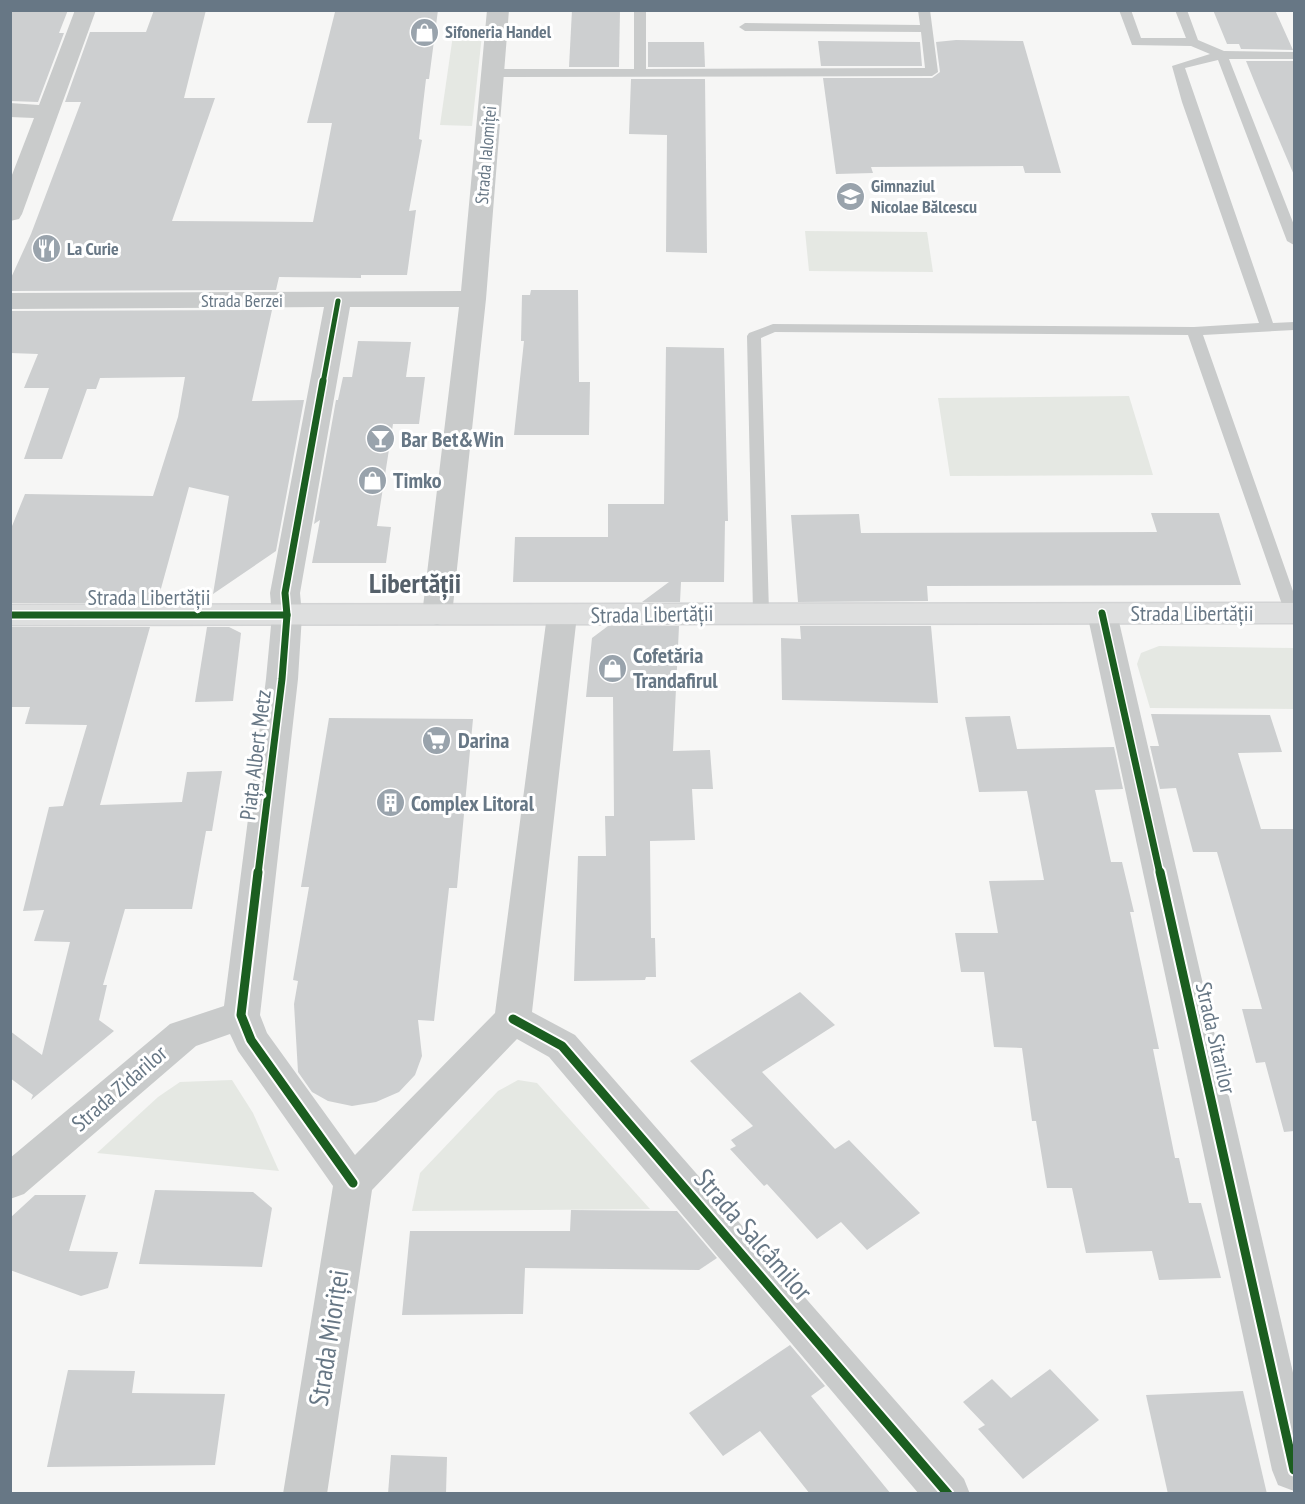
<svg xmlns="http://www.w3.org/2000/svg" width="1305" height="1504" viewBox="0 0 1305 1504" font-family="'PT Sans Narrow',sans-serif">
	<rect width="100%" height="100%" fill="#f6f6f5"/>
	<!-- green -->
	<g fill="#e5e8e3">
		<polygon points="453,35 482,35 472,126 440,125"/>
		<polygon points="805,231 927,232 933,272 809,271"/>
		<polygon points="1129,396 1153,475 950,476 938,398"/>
		<polygon points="1159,646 1294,648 1294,709 1150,708 1137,664 1141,653"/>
		<polygon points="232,1080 253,1113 279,1171 97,1153 158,1097 180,1082"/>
		<polygon points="518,1080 537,1083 650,1209 412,1211 420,1173 498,1091"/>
	</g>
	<!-- building -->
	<g fill="#cdcfd0">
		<polygon points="10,10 68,10 59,33 64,33 38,102 10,101"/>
		<polygon points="154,10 206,10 184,98 215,98 172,221 313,222 332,123 307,123 335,12 438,10 429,79 426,79 419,139 422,140 409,211 416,210 407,275 361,275 361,278 279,277 276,290 10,291 10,280 31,234 81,102 65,102 90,32 146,32"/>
		<polygon points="572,10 620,10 619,67 569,67"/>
		<polygon points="1213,10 1275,10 1293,50 1241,49 1239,44 1227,44"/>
		<polygon points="956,40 1023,41 1061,173 1025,173 1023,166 871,167 873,173 836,174 823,78 932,78 940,72 936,42"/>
		<polygon points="818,41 920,42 922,66 821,66"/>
		<polygon points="648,42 704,42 705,67 648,67"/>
		<polygon points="1246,61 1294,61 1294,175 1259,93"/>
		<polygon points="631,79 705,79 707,253 666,252 667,135 629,134"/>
		<polygon points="531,290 578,290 579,382 590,382 589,435 514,435 524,341 521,341 522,295 530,295"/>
		<polygon points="272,310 252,401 304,400 276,551 213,594 229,496 189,487 157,603 10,603 10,531 25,494 153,496 178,417 185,377 100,378 96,389 87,389 62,459 24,459 49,388 24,388 38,354 10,353 10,311"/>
		<polygon points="358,341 411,342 406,377 425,377 419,424 393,424 377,526 391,527 386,563 312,563 320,520 314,524 336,400 338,400 343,377 352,377"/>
		<polygon points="666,347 724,348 728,521 725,521 724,582 681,582 680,602 642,602 669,582 513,582 515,537 608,537 608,504 664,504"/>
		<polygon points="1151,513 1219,513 1241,585 927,586 928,601 798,602 791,515 859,514 861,533 1157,532"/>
		<polygon points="608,626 679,626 673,751 710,750 713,789 692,789 695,840 650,841 651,938 655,938 656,977 646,977 645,980 574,981 578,856 606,856 605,816 614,816 613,697 586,697 592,638"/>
		<polygon points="800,626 931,626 938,703 782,700 781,638 801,639"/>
		<polygon points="10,627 150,627 100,805 182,802 187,772 222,771 212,831 206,831 192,909 125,909 103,985 107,985 99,1020 114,1031 31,1100 33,1095 10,1078 10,1031 42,1055 70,942 34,941 44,910 23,911 49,807 63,806 87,725 25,724 30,707 10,707"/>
		<polygon points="207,627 229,627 241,633 233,701 195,702"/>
		<polygon points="1151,714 1270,715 1282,752 1238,753 1261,829 1294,829 1294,1131 1284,1132 1265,1062 1256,1063 1242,1009 1262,1009 1217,852 1193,852 1176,788 1160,789 1150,746 1159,746"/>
		<polygon points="1010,716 1017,749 1114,747 1123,789 1095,790 1111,862 1122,862 1134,912 1130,912 1159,1049 1153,1049 1175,1158 1179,1158 1189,1203 1201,1203 1221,1278 1159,1280 1152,1251 1086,1253 1072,1188 1047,1188 1036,1121 1032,1121 1022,1048 994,1047 984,972 961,972 955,933 998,933 989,881 1044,880 1027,791 979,792 965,717"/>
		<polygon points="329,718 473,719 457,888 449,888 434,1021 418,1020 422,1056 415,1075 399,1092 376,1102 352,1106 328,1101 312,1092 298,1072 294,1004 298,981 293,980 309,887 301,887"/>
		<polygon points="800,992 835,1025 762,1072 835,1149 849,1140 920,1213 867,1250 841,1222 817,1239 767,1184 764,1186 730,1149 736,1146 731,1140 753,1126 690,1061"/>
		<polygon points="155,1190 253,1192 272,1208 262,1267 139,1264"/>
		<polygon points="35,1195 86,1195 69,1251 118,1252 108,1288 81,1296 10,1270 10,1218"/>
		<polygon points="571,1210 677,1211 717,1258 699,1270 525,1268 523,1314 402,1315 410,1231 570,1231"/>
		<polygon points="790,1345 825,1386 811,1396 891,1494 810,1494 760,1431 723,1456 689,1413"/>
		<polygon points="1050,1369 1099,1420 1023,1479 978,1429 985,1425 963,1402 992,1379 1011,1398"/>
		<polygon points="68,1370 135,1371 132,1393 225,1394 215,1465 47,1467"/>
		<polygon points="1243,1391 1267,1494 1168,1494 1146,1395"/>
		<polygon points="391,1455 447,1457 446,1494 388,1494"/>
	</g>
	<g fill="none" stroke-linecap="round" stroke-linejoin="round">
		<defs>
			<polygon id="secondary" points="1294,603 1294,623 10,625 10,605"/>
		</defs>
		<!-- secondary casing -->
		<use href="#secondary" stroke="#d3d4d5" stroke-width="3"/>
		<!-- service -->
		<g fill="#c9cbcb" fill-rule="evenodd">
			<polygon points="634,10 646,10 646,69 925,68 921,32 745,31 739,27 745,23 920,25 918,10 930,10 938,72 932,76 493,77 487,73 493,69 634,69"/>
			<polygon points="1119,10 1131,10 1141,38 1186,38 1175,10 1187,10 1198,40 1224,51 1294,52 1294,59 1229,59 1294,225 1294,245 1287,241 1218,60 1185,68 1273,323 1294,322 1294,330 1203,335 1294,594 1294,618 1287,617 1285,613 1188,335 775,332 761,338 769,612 761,618 755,616 753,612 747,336 749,333 773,324 1194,327 1259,323 1182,102 1172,66 1210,54 1191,46 1132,45"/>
		</g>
		<!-- minor -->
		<g fill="#c9cbcb" fill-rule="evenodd">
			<polygon points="75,10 96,10 22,214 19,219 10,221 10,180 34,118 10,117 10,103 39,105"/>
			<polygon points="487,10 509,10 486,299 452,615 448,622 437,625 426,622 422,615 459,307 350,307 300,593 302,615 298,679 260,1015 267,1033 355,1155 495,1013 547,615 551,608 562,605 573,608 577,615 532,1012 575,1035 964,1479 970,1494 919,1494 549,1057 517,1039 372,1190 327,1494 283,1494 333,1186 238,1051 230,1034 196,1046 24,1194 10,1199 10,1158 170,1024 224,1006 266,679 272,615 270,593 324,307 10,309 10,293 461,291"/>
			<polygon points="1102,603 1113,606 1117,613 1294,1377 1294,1491 1278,1485 1272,1470 1087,613 1091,606"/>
		</g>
		<!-- secondary -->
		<use href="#secondary" fill="#dedfdf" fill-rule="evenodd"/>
		<defs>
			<polyline id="cycleway-far2" points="323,383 338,301"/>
			<g id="cycleway-far1">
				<polyline points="1102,613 1160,874"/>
				<polyline points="10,615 287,615"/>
				<polyline points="258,874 282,679 287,615 285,593 323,381"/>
			</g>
			<g id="cycleway">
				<polyline points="258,872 241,1015 251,1040 353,1183"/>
				<polyline points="1160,872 1294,1470"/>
				<polyline points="513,1019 562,1046 948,1494"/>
			</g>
		</defs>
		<!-- cycleway-far2 casing -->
		<use href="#cycleway-far2" stroke="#fff" stroke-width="8"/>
		<!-- cycleway-far1 casing -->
		<use href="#cycleway-far1" stroke="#fff" stroke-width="10"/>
		<!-- cycleway casing -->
		<use href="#cycleway" stroke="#fff" stroke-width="13"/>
		<!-- cycleway-far2 -->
		<use href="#cycleway-far2" stroke="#1b5e20" stroke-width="5"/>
		<!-- cycleway-far1 -->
		<use href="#cycleway-far1" stroke="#1b5e20" stroke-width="7"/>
		<!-- cycleway -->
		<use href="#cycleway" stroke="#1b5e20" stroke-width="9"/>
	</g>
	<!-- icons -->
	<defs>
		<symbol id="shop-disc" viewBox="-11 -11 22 22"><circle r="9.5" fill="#99a3ac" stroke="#fff"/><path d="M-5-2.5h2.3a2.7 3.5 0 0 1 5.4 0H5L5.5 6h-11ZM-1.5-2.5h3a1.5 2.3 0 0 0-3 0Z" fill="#fff"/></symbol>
		<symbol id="school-disc" viewBox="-11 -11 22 22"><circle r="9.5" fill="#99a3ac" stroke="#fff"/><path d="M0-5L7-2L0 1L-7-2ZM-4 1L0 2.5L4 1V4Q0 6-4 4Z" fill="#fff"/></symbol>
		<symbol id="restaurant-disc" viewBox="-11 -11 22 22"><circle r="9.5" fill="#99a3ac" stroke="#fff"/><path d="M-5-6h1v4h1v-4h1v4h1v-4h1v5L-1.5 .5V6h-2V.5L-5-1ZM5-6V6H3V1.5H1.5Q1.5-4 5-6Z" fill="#fff"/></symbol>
		<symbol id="bar-disc" viewBox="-11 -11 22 22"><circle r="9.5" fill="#99a3ac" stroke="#fff"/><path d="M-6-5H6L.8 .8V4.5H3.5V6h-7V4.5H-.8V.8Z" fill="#fff"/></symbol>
		<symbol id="supermarket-disc" viewBox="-11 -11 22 22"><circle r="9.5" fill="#99a3ac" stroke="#fff"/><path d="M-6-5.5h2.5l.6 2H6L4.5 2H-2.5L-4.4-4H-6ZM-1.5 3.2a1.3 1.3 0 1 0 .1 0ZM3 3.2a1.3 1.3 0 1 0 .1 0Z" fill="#fff"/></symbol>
		<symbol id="building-disc" viewBox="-11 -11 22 22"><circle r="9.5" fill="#99a3ac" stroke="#fff"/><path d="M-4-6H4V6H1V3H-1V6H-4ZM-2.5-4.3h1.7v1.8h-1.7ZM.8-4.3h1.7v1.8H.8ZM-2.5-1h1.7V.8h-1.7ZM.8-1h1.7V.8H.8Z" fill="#fff"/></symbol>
	</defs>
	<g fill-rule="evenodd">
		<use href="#shop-disc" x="408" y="16" width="33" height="33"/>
		<use href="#school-disc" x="834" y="180" width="33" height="33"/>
		<use href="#restaurant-disc" x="30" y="232" width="33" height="33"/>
		<use href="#bar-disc" x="364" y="422" width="33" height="33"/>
		<use href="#shop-disc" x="356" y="464" width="33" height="33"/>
		<use href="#shop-disc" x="596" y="652" width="33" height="33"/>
		<use href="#supermarket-disc" x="420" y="724" width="33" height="33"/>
		<use href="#building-disc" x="374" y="786" width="33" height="33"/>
	</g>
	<g text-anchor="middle" stroke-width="6" stroke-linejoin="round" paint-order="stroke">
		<!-- far-poi labels -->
		<g font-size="18" font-weight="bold" fill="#677785" stroke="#fff" text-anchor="start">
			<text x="445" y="38">Sifoneria Handel</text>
			<text x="871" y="192">Gimnaziul<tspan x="871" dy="21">Nicolae Bălcescu</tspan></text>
			<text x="67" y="255">La Curie</text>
		</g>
		<!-- far-street labels -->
		<g font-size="18" fill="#677785" stroke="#fff">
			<text transform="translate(486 155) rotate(-85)" y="6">Strada Ialomiței</text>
			<text x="242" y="307">Strada Berzei</text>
		</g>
		<!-- poi labels -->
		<g font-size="22" font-weight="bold" fill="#677785" stroke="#fff" text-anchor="start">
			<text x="401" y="447">Bar Bet&amp;Win</text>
			<text x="393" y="488">Timko</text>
			<text x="633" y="663">Cofetăria<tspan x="633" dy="25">Trandafirul</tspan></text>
			<text x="458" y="748">Darina</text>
			<text x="411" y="811">Complex Litoral</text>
		</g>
		<!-- street labels -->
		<g font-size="22" fill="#677785" stroke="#fff">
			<text x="149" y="605">Strada Libertății</text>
			<text x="1192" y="621">Strada Libertății</text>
			<text transform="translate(652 614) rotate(-1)" y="8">Strada Libertății</text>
			<text transform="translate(255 755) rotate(-83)" y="8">Piața Albert Metz</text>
			<text transform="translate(1216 1038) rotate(77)" y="8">Strada Sitarilor</text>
			<text transform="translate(119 1088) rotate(-41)" y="8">Strada Zidarilor</text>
		</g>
		<!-- near-street labels -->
		<g font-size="27" fill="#677785" stroke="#fff">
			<text transform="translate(753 1235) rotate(49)" y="9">Strada Salcâmilor</text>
			<text transform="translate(329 1338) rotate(-81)" y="9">Strada Mioriței</text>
		</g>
		<!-- district labels -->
		<g font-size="28" font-weight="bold" fill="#55606a" stroke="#fff">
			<text x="415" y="593">Libertății</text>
		</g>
	</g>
	<!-- border -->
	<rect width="1305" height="1504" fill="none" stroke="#677785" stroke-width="24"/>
</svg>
